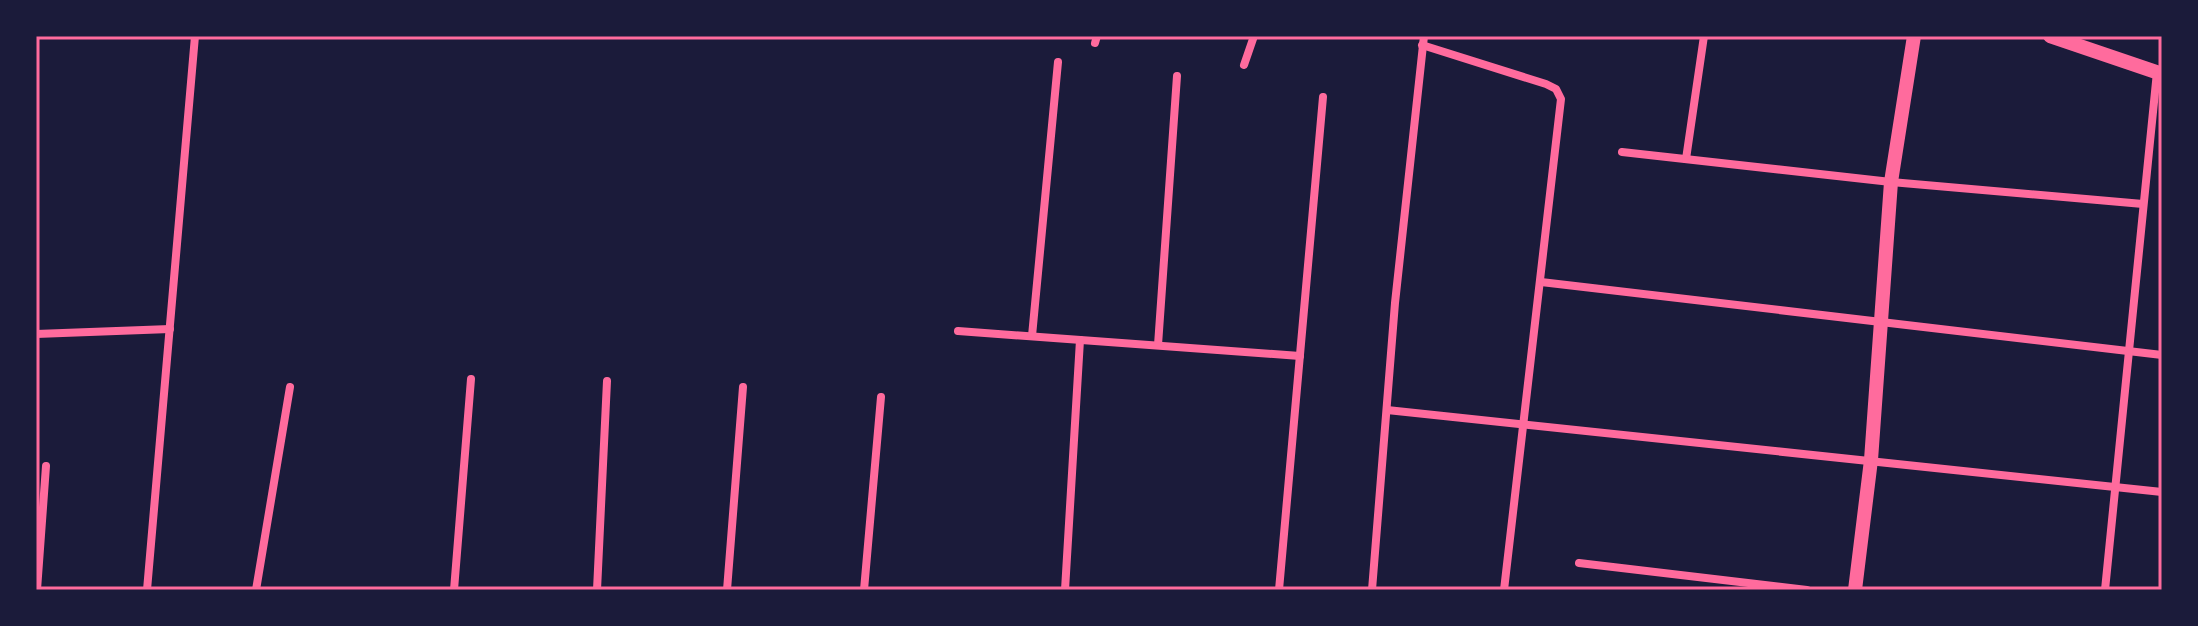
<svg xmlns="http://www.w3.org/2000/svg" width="2198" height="626" viewBox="0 0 2198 626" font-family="Quicksand,sans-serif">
	<rect width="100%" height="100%" fill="#1b1b3a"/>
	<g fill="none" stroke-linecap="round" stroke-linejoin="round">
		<!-- minor -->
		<g stroke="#ff6b9d" stroke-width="8">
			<polyline points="1095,43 1097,36"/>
			<polyline points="1422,45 1546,84 1556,89 1561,99 1504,590"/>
			<polyline points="1244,65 1254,36"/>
			<polyline points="1622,152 1891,182 2143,204"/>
			<polyline points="1686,159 1704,36"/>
			<polyline points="1541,282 2162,355"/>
			<polyline points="958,331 1300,356"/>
			<polyline points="36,334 170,329"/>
			<polyline points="1032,336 1058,62"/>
			<polyline points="1158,345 1177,76"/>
			<polyline points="1387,410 2162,492"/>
			<polyline points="1579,563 1807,590"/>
			<polyline points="37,590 46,466"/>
			<polyline points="147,590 195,36"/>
			<polyline points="256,590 290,387"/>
			<polyline points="454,590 471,379"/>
			<polyline points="597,590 607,381"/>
			<polyline points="727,590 743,387"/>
			<polyline points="864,590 881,397"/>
			<polyline points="1065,590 1080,340"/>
			<polyline points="1279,590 1323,97"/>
			<polyline points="1372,590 1395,303 1424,36"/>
			<polyline points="2105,590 2157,72"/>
		</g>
		<!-- tertiary -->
		<g stroke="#ff6b9d" stroke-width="14">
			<polyline points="2050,36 2162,74"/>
			<polyline points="1855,590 1871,460 1891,182 1914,36"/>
		</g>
	</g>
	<!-- border -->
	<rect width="2198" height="626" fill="none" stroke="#1b1b3a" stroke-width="76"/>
	<rect x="38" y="38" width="2122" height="550" fill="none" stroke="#ff6b9d" stroke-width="3"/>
</svg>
